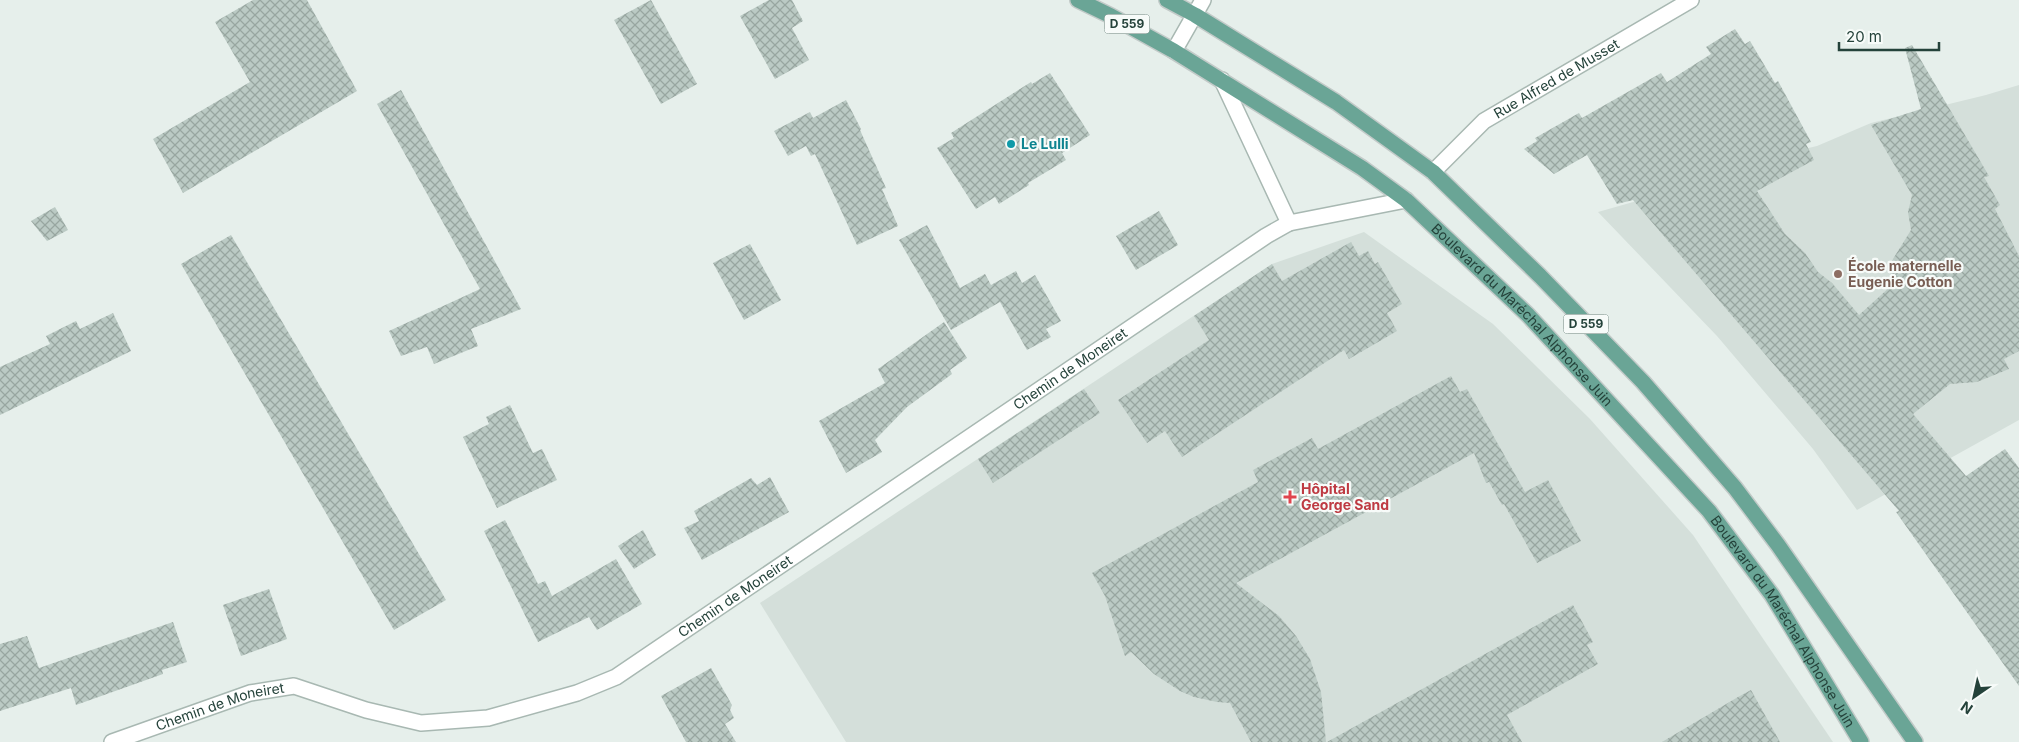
<svg xmlns="http://www.w3.org/2000/svg" width="2019" height="742" viewBox="0 0 2019 742" font-family="Inter,sans-serif">
	<defs>
		<pattern id="building-cross-hatch" width="8" height="8" patternUnits="userSpaceOnUse" patternTransform="scale(1.25)"><rect width="8" height="8" fill="#bbcac4"/><path d="M0 0l8 8M0 8l8-8" fill="none" stroke="#98a6a0"/></pattern>
	</defs>
	<rect width="100%" height="100%" fill="#e6efeb"/>
	<!-- built -->
	<g fill="#d4dfda">
		<polygon points="2019,85 2019,420 1857,510 1813,449 1717,336 1598,212 1700,183 1758,160 1817,146 1871,123 1986,95"/>
		<polygon points="1364,232 1493,324 1590,419 1693,535 1833,742 846,742 760,603 1272,264"/>
	</g>
	<!-- building -->
	<g fill="url(#building-cross-hatch)">
		<polygon points="253,0 307,0 357,91 183,193 153,139 250,82 215,22"/>
		<polygon points="651,0 697,84 661,104 614,20"/>
		<polygon points="769,0 792,0 803,21 792,28 809,60 775,79 740,16"/>
		<polygon points="1735,29 1745,44 1750,41 1775,83 1778,81 1811,142 1806,144 1814,160 1757,191 1785,234 1805,253 1818,272 1832,283 1859,315 1891,286 1890,267 1893,259 1911,230 1908,212 1912,195 1871,125 1921,109 1905,48 1912,45 1989,176 1984,177 2000,205 1995,209 2019,256 2019,351 2004,359 2009,369 1977,382 1950,384 1913,414 1966,476 2005,449 2019,468 2019,686 1896,512 1899,511 1633,200 1617,204 1587,155 1554,174 1524,149 1537,141 1535,138 1579,113 1582,118 1661,73 1667,82 1711,54 1706,47"/>
		<polygon points="1050,73 1090,135 1062,153 1066,160 1028,183 1029,185 999,204 995,197 976,209 937,148 954,138 951,133 1031,82 1032,84"/>
		<polygon points="401,90 521,309 471,329 478,346 434,364 427,347 401,356 389,331 480,289 377,104"/>
		<polygon points="846,100 861,129 860,130 886,188 882,189 898,226 857,245 815,154 811,156 806,146 788,156 774,131 810,112 813,118"/>
		<polygon points="55,207 68,230 47,241 31,221"/>
		<polygon points="1159,211 1178,245 1136,270 1116,236"/>
		<polygon points="927,225 960,288 985,274 991,285 1016,271 1022,283 1035,275 1061,321 1046,329 1051,337 1027,350 1000,302 951,330 899,240"/>
		<polygon points="231,235 446,600 394,630 181,264"/>
		<polygon points="1351,242 1359,256 1368,251 1375,264 1378,262 1402,304 1387,313 1397,331 1349,359 1344,350 1182,457 1165,431 1147,443 1118,400 1209,340 1194,316 1272,264 1282,281"/>
		<polygon points="750,244 781,300 744,320 713,263"/>
		<polygon points="113,313 131,351 0,415 0,367 50,344 46,336 76,321 80,329"/>
		<polygon points="944,322 967,358 950,370 952,374 907,407 875,440 882,452 846,473 819,421 885,383 878,369"/>
		<polygon points="1451,376 1460,392 1467,389 1525,492 1548,480 1581,541 1537,563 1504,504 1502,505 1489,482 1486,483 1474,453 1236,583 1279,616 1296,636 1310,659 1321,692 1326,742 1251,742 1230,703 1217,702 1194,697 1180,691 1154,674 1131,652 1125,656 1105,596 1092,573 1258,482 1253,470 1312,438 1318,449"/>
		<polygon points="1084,389 1100,413 993,483 978,459"/>
		<polygon points="510,405 533,453 542,449 557,480 497,508 463,437 489,424 486,417"/>
		<polygon points="770,477 789,512 702,560 684,528 699,521 694,511 751,478 757,485"/>
		<polygon points="505,520 538,584 545,581 552,596 616,559 642,604 597,630 589,617 538,642 484,531"/>
		<polygon points="643,530 656,555 634,569 618,546"/>
		<polygon points="269,589 287,639 241,656 223,605"/>
		<polygon points="1573,605 1593,642 1587,645 1598,664 1507,715 1522,742 1327,742"/>
		<polygon points="173,622 187,662 162,670 163,674 76,705 71,688 0,711 0,644 27,636 39,668"/>
		<polygon points="711,668 732,705 730,710 734,718 725,724 736,742 686,742 661,696"/>
		<polygon points="1751,690 1780,742 1662,742 1738,697"/>
	</g>
	<g fill="none" stroke-linecap="round" stroke-linejoin="round">
		<defs>
			<g id="minor">
				<polyline points="1174,51 1203,0"/>
				<polyline points="1222,80 1289,223"/>
				<path id="s1" d="M1433 172 1484 121 1691 0"/>
				<path id="s2" d="M112 742 250 693 294 686 366 710 421 723 488 718 577 693 616 677 1266 236 1289 223 1406 200"/>
			</g>
			<g id="major">
				<path id="s3" d="M1078 0 1111 16 1174 51 1362 168 1406 200 1528 315 1709 511 1772 595 1861 742"/>
				<polyline points="1167,0 1195,15 1336,102 1433,172 1540,276 1643,382 1735,488 1778,545 1915,742"/>
			</g>
		</defs>
		<!-- minor casing -->
		<use href="#minor" stroke="#a8b8b2" stroke-width="18"/>
		<!-- major casing -->
		<use href="#major" stroke="#c2cac8" stroke-width="18"/>
		<!-- minor -->
		<use href="#minor" stroke="#fff" stroke-width="15"/>
		<!-- major -->
		<use href="#major" stroke="#6aa596" stroke-width="15"/>
	</g>
	<!-- markers -->
	<circle fill="#0f9aa8" stroke="#f7fbf9" stroke-width="2" cx="1011" cy="144" r="5"/>
	<circle fill="#8d6e63" stroke="#f7fbf9" stroke-width="2" cx="1838" cy="274" r="5"/>
	<path fill="#e0444e" stroke="#f7fbf9" stroke-width="2" d="M1287.5 489.5h5v5h5v5h-5v5h-5v-5h-5v-5h5z"/>
	<g text-anchor="middle" stroke-width="4.5" stroke-linejoin="round" paint-order="stroke">
		<!-- shield labels -->
		<g fill="#f7fbf9" stroke="#637a73" stroke-width="1">
			<rect x="1104.5" y="14.5" width="45" height="19" rx="4"/>
			<rect x="1563.5" y="314.5" width="45" height="19" rx="4"/>
		</g>
		<g font-size="12" font-weight="bold" fill="#24423a">
			<text x="1127" y="28">D 559</text>
			<text x="1586" y="328">D 559</text>
		</g>
		<!-- street labels -->
		<g font-size="14" fill="#24423a" stroke="#f7fbf9">
			<text dy="5" stroke="none"><textPath href="#s1" startOffset="156">Rue Alfred de Musset</textPath></text>
			<text dy="5" stroke="none"><textPath href="#s3" startOffset="548">Boulevard du Maréchal Alphonse Juin</textPath></text>
			<text dy="5" stroke="none"><textPath href="#s2" startOffset="1074">Chemin de Moneiret</textPath></text>
			<text dy="5" stroke="none"><textPath href="#s2" startOffset="669">Chemin de Moneiret</textPath></text>
			<text dy="5" stroke="none"><textPath href="#s3" startOffset="952">Boulevard du Maréchal Alphonse Juin</textPath></text>
			<text dy="5" stroke="none"><textPath href="#s2" startOffset="114">Chemin de Moneiret</textPath></text>
		</g>
		<!-- culture labels -->
		<g font-size="14" font-weight="bold" fill="#0d838f" stroke="#f7fbf9" text-anchor="start">
			<text x="1021" y="149">Le Lulli</text>
		</g>
		<!-- education labels -->
		<g font-size="14" font-weight="bold" fill="#785e54" stroke="#f7fbf9" text-anchor="start">
			<text x="1848" y="271">École maternelle<tspan x="1848" dy="16">Eugenie Cotton</tspan></text>
		</g>
		<!-- health labels -->
		<g font-size="14" font-weight="bold" fill="#be3a42" stroke="#f7fbf9" text-anchor="start">
			<text x="1301" y="494">Hôpital<tspan x="1301" dy="16">George Sand</tspan></text>
		</g>
	</g>
	<!-- north arrow -->
	<g transform="translate(1974 697) rotate(214)" stroke="#f7fbf9" stroke-width="4" paint-order="stroke">
	<path d="M0-4L9 19L0 12L-9 19Z" fill="#24423a"/>
	<text y="-8" font-size="14" font-weight="bold" text-anchor="middle" fill="#24423a">N</text>
	</g>
	<!-- scale -->
	<path d="M1839 42v8h100v-8" fill="none" stroke="#24423a" stroke-width="2.5"/>
	<text x="1846" y="42" font-size="15" fill="#24423a" stroke="#f7fbf9" stroke-width="4" paint-order="stroke">20 m</text>
</svg>
